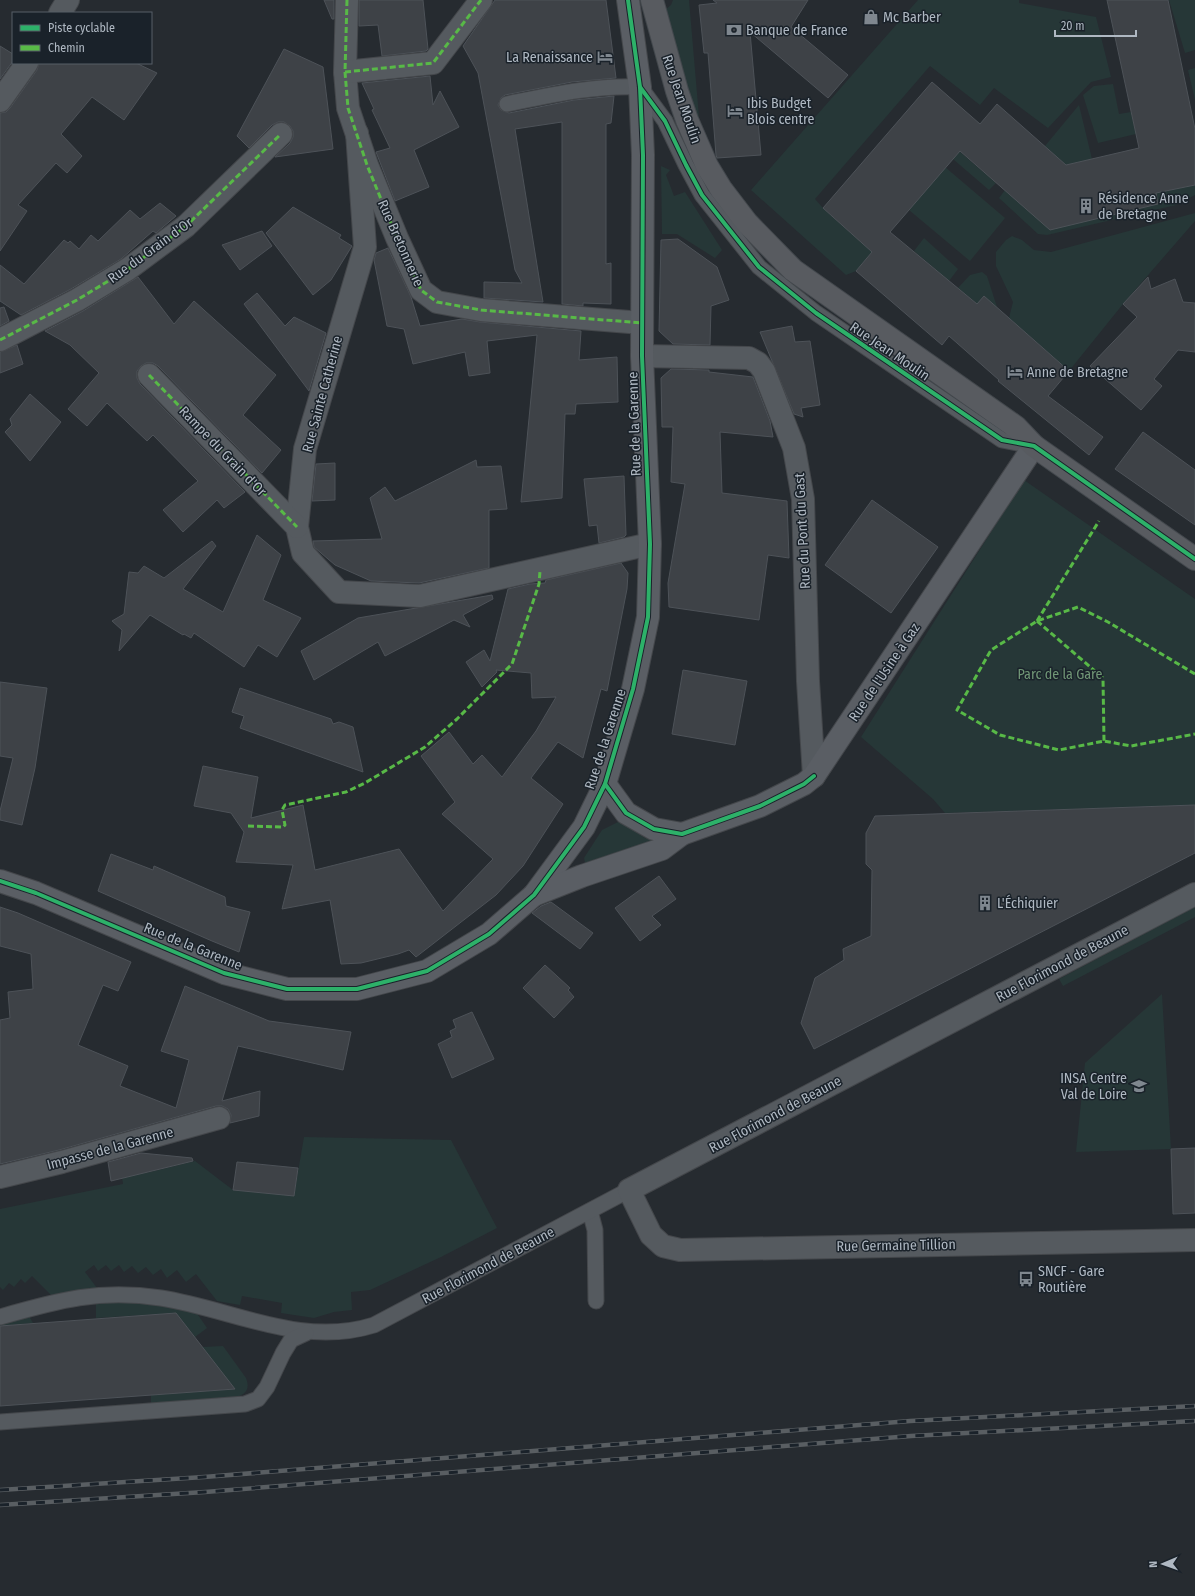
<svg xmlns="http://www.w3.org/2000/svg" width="1195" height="1596" viewBox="0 0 1195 1596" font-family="'Fira Sans Condensed',sans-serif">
	<rect width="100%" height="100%" fill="#262b30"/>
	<!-- green -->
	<g fill="#263737">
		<polygon points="673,0 689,0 701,140 664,11 671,5"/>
		<polygon points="918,0 1019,0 1019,3 1096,17 1111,77 1091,82 1048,128 994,88 980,105 930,66 815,199 823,208 872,252 856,271 846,275 751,190"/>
		<polygon points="1169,0 1195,0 1195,50 1185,53"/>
		<polygon points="1195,68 1195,100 1188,70"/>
		<polygon points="1113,84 1119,114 1131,112 1136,134 1098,143 1083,95 1094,86"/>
		<polygon points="1079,105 1092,159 1066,165 1045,146"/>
		<polygon points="959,151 996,183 989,190 953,159"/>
		<polygon points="661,166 670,170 666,175 674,196 685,192 722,250 715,258 677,234 662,234"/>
		<polygon points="945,167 1005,218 970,261 909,210"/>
		<polygon points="1195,185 1195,195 1176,205 1047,235 1038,234 999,198 1005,190 1158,204 1156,193"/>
		<polygon points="1195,213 1195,221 1123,304 1069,371 1009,318 1013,302 996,266 996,252 1006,240 1012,236 1022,240 1034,250 1051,252"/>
		<polygon points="924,238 958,269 949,281 914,251"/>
		<polygon points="982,272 987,276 997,307 977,304 958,288 970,275"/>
		<polygon points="1024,480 1195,599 1195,805 945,813 933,799 861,737"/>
		<polygon points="620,821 645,838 659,840 586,867 584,858 602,830"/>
		<polygon points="1195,907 1195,917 1063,986 1059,979"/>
		<polygon points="1162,994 1171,1149 1076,1152 1085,1063"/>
		<polygon points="304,1137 451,1140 497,1228 441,1257 370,1290 351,1292 352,1310 334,1312 314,1318 281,1313 282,1303 242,1296 240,1305 217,1301 196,1274 186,1282 177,1270 167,1278 161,1269 153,1275 146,1267 138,1273 132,1266 124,1272 119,1265 111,1271 106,1265 98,1271 94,1265 85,1272 97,1288 51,1295 32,1276 25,1283 21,1279 14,1287 9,1283 3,1290 0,1287 0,1209 123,1184 121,1170 146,1173 195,1161 233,1190 294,1195"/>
		<polygon points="96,1302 137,1302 196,1312 207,1328 195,1337 176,1313 96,1318"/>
		<polygon points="29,1316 33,1323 0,1326 0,1324"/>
		<path d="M223 1346 246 1378C250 1388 247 1394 236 1397L151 1404V1395L234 1389 202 1347Z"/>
	</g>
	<!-- building -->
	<g fill="#3e4247" stroke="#4d5258">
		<polygon points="324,0 334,0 334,19 332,19"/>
		<polygon points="359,0 423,0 428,49 426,51 382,56 378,25 359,26"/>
		<polygon points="495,0 606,0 616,78 572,82 505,95 501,98 498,105 501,110 509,113 574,100 614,96 611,123 606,124 606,264 611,263 611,304 583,303 583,306 562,304 562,122 515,129 543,302 484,298 484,282 522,283 515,270 478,73 463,46"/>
		<polygon points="713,0 808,0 791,27 848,75 828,98 750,32 761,155 717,158 716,155 708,53 704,53 699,5 717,3"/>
		<polygon points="1107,0 1168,0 1195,129 1195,185 1156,193 1158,204 1050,230 960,151 890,232 977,304 984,296 1069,371 1048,396 1103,437 1089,455 998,381 999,380 949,336 942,345 856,271 872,252 823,208 932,82 980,124 997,104 1066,165 1139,148"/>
		<polygon points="0,46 13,54 13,61 0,79"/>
		<polygon points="284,49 323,67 333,149 275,157 290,143 293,137 293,131 290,126 284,122 278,122 272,125 249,148 237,136"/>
		<polygon points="39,63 136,63 157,73 124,120 92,97 61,134 82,156 67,173 56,163 18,205 27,211 0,251 0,113 6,112 10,108 37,70"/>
		<polygon points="430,76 433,105 440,91 459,127 414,150 429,187 395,201 376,152 390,148 372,110 374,109 362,83"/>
		<polygon points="160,203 176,216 156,233 153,231 121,259 71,289 21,315 0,301 0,265 24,284 64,240 68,243 70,241 79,249 91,235 98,241 130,210 140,219"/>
		<polygon points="293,207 341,235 339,238 352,246 331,280 313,295 266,233"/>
		<polygon points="262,231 272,246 240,270 222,245"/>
		<polygon points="678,239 717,267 729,300 711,306 710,345 673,344 659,331 661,240"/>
		<polygon points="388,248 411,297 420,326 462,319 480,322 581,331 579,360 617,357 618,402 576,404 575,414 565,414 562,498 521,502 537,335 487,341 490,373 469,376 465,352 413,364 404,329 387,326 374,260 376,253"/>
		<polygon points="138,277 174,324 194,301 276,375 243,415 281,450 262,473 158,366 153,363 146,363 141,366 137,371 137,378 140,384 245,492 224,508 217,500 183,532 163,510 198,481 153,435 147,441 107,403 87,426 68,409 99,373 70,345 45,331 83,311"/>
		<polygon points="1148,277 1151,289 1175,279 1183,302 1195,303 1195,352 1178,350 1154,379 1162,386 1141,410 1090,366 1137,317 1123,304"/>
		<polygon points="257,293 285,326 294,317 326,333 309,391 244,304"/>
		<polygon points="4,307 9,321 0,326 0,308"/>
		<polygon points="792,326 795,342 810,341 820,405 801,408 803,417 794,414 760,332"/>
		<polygon points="17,345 23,364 0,373 0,352"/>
		<polygon points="671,369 709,370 709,372 753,377 770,421 773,437 720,432 722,493 787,501 789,558 768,555 759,620 669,607 668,583 685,484 671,482 673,427 662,427 661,378"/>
		<polygon points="30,394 61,422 30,461 5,432 12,425 10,419"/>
		<polygon points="1143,432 1195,470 1195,525 1115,469"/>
		<polygon points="476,460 477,467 501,466 507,509 489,510 489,568 419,583 371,581 335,565 314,547 313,541 382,539 370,498 385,487 395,501"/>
		<polygon points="335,463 335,500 312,501 316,464"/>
		<polygon points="624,476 626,535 624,537 599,543 597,525 589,526 584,479"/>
		<polygon points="872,500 938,547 891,613 825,565"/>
		<polygon points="257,535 281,555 263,600 301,618 277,657 258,645 244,667 194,633 191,638 184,634 183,635 150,615 119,651 122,630 112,621 124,614 129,572 138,573 144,566 164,578 212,541 216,546 183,589 223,612"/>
		<polygon points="621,563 628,573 627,589 607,691 601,689 583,758 558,742 531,778 563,804 523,866 496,895 416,957 409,950 398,954 361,963 341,964 330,900 282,909 293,865 236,862 244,832 231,813 194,806 203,766 258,777 251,818 303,805 315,870 399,849 443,911 493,859 442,814 455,802 421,756 449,732 473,764 482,755 502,777 536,731 556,697 532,698 531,673 496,670 497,672 482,687 466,662 484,650 490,661 508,589 530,584 545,583 546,580"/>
		<polygon points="492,595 493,599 463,615 470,627 454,620 385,656 378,642 314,680 301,651 358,618"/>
		<polygon points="683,670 747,681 735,745 672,734"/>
		<polygon points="0,682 47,688 35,768 22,825 0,820 0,811 13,758 0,756"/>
		<polygon points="240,688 331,719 333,724 339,722 353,727 363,772 240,728 244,716 232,712"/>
		<polygon points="1195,805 1195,853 814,1049 801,1023 815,978 844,960 843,949 871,936 872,870 866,864 866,833 875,816"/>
		<polygon points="111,854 153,870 154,866 225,897 226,906 250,912 239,952 212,941 98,891"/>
		<polygon points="659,876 676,899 652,916 661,925 640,941 615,908"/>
		<polygon points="551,902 593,933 580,949 532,913 541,906"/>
		<polygon points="0,907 18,913 131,962 118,991 103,985 78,1045 128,1066 120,1086 176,1108 189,1060 161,1051 185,986 269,1021 351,1032 343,1070 238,1046 222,1101 260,1091 259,1116 230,1123 231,1115 228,1109 222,1106 216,1106 59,1150 0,1164 0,1020 10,1018 8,992 33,989 31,954 0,946"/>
		<polygon points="545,965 570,988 568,990 574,997 554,1018 523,988"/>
		<polygon points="472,1012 494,1059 452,1078 438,1044 452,1037 450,1031 456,1028 453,1020"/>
		<polygon points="1195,1148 1195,1213 1173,1214 1171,1149"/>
		<polygon points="141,1153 192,1158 193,1161 111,1181 108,1162"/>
		<polygon points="237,1162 298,1168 294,1196 233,1190"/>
		<polygon points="176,1313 235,1389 0,1406 0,1326"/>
	</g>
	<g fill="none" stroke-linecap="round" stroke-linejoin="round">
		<defs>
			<g id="lane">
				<path d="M507 104C551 95 595 85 640 87L665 121 686 165 702 195 759 267 816 313 1002 440 1034 446"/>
				<polyline points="590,1211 595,1230 596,1301"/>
				<path d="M0 1317C59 1300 99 1289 161 1298 232 1309 301 1348 374 1325L629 1190"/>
				<polyline points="0,1422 245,1404 258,1399 267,1387 283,1353 291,1340 306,1333"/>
			</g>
			<g id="street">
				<polyline points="347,0 345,72 348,108 367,165 397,238 421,290 437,302 481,310 642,323"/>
				<polyline points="60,13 68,0"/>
				<polyline points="345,72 433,63 481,0"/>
				<polyline points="0,101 27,63"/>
				<polyline points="357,133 365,247 305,449 297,527 303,553 339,592 420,596 650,544"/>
				<polyline points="0,340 77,300 128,269 186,226 281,134"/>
				<polyline points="642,356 749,358 758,363 764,371 794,448 803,499 808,681 814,776"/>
				<polyline points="149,375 297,527"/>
				<polyline points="1195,894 629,1190 651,1235 663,1246 680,1250 1195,1240"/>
				<polyline points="0,1177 62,1162 219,1118"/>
			</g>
			<g id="secondary">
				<polyline points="605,784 626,813 654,829 682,834"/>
				<polyline points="0,881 36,893 224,973 287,989 357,989 427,971 489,934 534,895 584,827 605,784 633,689 648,617 650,544 642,356 643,155 640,87 628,0"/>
				<polyline points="534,895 582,876 662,849 682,834 760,806 804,784 814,776 1034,446"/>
			</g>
			<polyline id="primary" points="652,0 677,91 687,120 707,166 721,189 747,223 793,270 1016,427 1034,446 1195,559"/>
		</defs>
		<!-- lane casing -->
		<use href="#lane" stroke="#44474b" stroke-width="17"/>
		<!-- street casing -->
		<use href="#street" stroke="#44474b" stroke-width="24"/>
		<!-- secondary casing -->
		<use href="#secondary" stroke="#44474b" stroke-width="24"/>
		<!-- primary casing -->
		<use href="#primary" stroke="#43484d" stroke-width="24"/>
		<!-- lane -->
		<use href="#lane" stroke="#555a5f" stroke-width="15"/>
		<!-- street -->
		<use href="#street" stroke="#555a5f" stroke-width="22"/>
		<!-- secondary -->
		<use href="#secondary" stroke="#5a5e64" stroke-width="22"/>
		<!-- primary -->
		<use href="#primary" stroke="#585b60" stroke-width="22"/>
		<defs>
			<g id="rail">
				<polyline points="0,1490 204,1477 910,1421 1195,1406"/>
				<polyline points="0,1505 205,1492 911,1436 1195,1421"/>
			</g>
		</defs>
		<!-- rail casing -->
		<use href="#rail" stroke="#595e62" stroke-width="4.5"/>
		<!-- rail -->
		<use href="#rail" stroke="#1a222a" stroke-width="3" stroke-dasharray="9" stroke-linecap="butt"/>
		<!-- quiet -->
		<g stroke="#58b947" stroke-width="3" stroke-dasharray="6 3" stroke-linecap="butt">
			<polyline points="347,0 345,72 348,108 367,165 397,238 421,290 437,302 481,310 642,323"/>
			<polyline points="345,72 433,63 481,0"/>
			<polyline points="0,340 77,300 128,269 186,226 281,134"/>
			<polyline points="149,375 297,527"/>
			<polyline points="1037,621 1103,678 1104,741"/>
			<polyline points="1037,621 1099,521"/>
			<polyline points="1195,674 1108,622 1078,607 1037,621 991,650 957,710 1000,735 1059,750 1104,741 1131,746 1195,734"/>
			<polyline points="248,826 283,827 285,825 282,810 285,805 346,792 365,783 425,747 457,719 512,664 539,584 540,571"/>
		</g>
		<defs>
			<g id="cycleway">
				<polyline points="640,87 665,121 686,165 702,195 759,267 816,313 1002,440 1034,446 1195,559"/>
				<polyline points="605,784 626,813 654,829 682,834 760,806 804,784 814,776"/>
				<polyline points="0,881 36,893 224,973 287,989 357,989 427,971 489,934 534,895 584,827 605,784 633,689 648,617 650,544 642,356 643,155 640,87 628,0"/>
			</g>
		</defs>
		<!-- cycleway casing -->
		<use href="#cycleway" stroke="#1a222a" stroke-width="6"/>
		<!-- cycleway -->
		<use href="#cycleway" stroke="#2db169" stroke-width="4"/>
	</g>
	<!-- icons -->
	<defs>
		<symbol id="shop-bare" viewBox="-9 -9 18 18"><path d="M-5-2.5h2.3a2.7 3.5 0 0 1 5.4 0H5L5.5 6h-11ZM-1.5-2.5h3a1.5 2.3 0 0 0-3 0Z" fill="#7f878f" stroke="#1a222a" stroke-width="2.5" paint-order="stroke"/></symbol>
		<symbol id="bank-bare" viewBox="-9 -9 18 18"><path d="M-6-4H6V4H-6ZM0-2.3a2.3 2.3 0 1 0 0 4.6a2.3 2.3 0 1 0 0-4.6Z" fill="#7f878f" stroke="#1a222a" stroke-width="2.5" paint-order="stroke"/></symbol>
		<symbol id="hotel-bare" viewBox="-9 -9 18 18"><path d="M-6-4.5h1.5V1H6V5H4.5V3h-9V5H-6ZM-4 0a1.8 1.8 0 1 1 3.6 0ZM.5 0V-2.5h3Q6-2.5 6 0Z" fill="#7f878f" stroke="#1a222a" stroke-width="2.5" paint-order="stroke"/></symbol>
		<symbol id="building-bare" viewBox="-9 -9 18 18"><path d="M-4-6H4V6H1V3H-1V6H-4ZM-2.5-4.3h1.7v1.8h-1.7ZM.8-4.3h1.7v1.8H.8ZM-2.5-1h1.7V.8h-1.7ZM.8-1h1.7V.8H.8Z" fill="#7f878f" stroke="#1a222a" stroke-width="2.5" paint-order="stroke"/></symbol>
		<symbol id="university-bare" viewBox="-9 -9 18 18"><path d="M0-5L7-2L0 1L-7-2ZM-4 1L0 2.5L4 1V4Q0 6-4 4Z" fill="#7f878f" stroke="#1a222a" stroke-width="2.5" paint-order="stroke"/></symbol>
		<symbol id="bus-bare" viewBox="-9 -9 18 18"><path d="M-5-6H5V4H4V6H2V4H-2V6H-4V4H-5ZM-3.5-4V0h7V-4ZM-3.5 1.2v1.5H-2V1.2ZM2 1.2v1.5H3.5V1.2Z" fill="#7f878f" stroke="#1a222a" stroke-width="2.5" paint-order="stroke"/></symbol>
	</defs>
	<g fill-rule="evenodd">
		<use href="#shop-bare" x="860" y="6" width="22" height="22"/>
		<use href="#bank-bare" x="723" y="19" width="22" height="22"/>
		<use href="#hotel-bare" x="594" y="46" width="22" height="22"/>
		<use href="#hotel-bare" x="724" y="100" width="22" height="22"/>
		<use href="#building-bare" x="1075" y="195" width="22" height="22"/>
		<use href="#hotel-bare" x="1004" y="361" width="22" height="22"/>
		<use href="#building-bare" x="974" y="892" width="22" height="22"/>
		<use href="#university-bare" x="1128" y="1075" width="22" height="22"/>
		<use href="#bus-bare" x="1015" y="1268" width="22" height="22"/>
	</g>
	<g text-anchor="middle" stroke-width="3" stroke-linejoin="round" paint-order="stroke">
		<!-- poi labels -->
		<g font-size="14" fill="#afb8c2" stroke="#1a222a" text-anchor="start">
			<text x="883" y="22">Mc Barber</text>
			<text x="746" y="35">Banque de France</text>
			<text x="593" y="62" text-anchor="end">La Renaissance</text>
			<text x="747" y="108">Ibis Budget<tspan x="747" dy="16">Blois centre</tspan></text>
			<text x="1098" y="203">Résidence Anne<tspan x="1098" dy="16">de Bretagne</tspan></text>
			<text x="1027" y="377">Anne de Bretagne</text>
			<text x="997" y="908">L'Échiquier</text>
			<text x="1127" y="1083" text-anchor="end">INSA Centre<tspan x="1127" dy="16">Val de Loire</tspan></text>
			<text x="1038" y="1276">SNCF - Gare<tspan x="1038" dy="16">Routière</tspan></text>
		</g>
		<!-- street labels -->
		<g font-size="14" fill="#afb8c2" stroke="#1a222a">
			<text transform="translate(682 99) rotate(71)" y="5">Rue Jean Moulin</text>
			<text transform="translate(401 243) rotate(66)" y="5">Rue Bretonnerie</text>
			<text transform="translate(150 250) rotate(-36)" y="5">Rue du Grain d'Or</text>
			<text transform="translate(890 351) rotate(34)" y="5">Rue Jean Moulin</text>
			<text transform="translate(322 394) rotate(-75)" y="5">Rue Sainte Catherine</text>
			<text transform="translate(634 424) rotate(-92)" y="5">Rue de la Garenne</text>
			<text transform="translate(223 451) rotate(46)" y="5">Rampe du Grain d'Or</text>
			<text transform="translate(802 531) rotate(-93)" y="5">Rue du Pont du Gast</text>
			<text transform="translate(884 672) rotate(-56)" y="5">Rue de l'Usine à Gaz</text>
			<text transform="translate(605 739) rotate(-72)" y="5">Rue de la Garenne</text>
			<text transform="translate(193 946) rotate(22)" y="5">Rue de la Garenne</text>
			<text transform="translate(1062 963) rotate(-28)" y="5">Rue Florimond de Beaune</text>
			<text transform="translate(775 1114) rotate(-28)" y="5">Rue Florimond de Beaune</text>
			<text transform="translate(110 1148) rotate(-15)" y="5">Impasse de la Garenne</text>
			<text transform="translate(896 1245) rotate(-1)" y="5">Rue Germaine Tillion</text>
			<text transform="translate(488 1265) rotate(-28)" y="5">Rue Florimond de Beaune</text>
		</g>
		<!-- park labels -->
		<g font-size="14" fill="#709676" stroke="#1a222a">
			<text x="1060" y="679">Parc de la Gare</text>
		</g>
	</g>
	<!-- legend -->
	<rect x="12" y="12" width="140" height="52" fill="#1a222a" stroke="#565e67"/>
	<rect x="20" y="25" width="20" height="6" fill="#2db169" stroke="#565e67"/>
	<text x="48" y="32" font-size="12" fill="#afb8c2">Piste cyclable</text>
	<rect x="20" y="45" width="20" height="6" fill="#58b947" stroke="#565e67"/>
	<text x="48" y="52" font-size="12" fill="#afb8c2">Chemin</text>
	<!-- north arrow -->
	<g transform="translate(1163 1564) rotate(268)" stroke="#1a222a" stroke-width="3" paint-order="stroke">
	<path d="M0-3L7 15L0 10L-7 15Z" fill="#afb8c2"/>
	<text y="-6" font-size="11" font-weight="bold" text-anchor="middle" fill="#afb8c2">N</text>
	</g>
	<!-- scale -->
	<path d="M1055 30v6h81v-6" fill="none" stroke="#afb8c2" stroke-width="2"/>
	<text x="1061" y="30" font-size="12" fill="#afb8c2" stroke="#1a222a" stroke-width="3" paint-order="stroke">20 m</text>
</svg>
